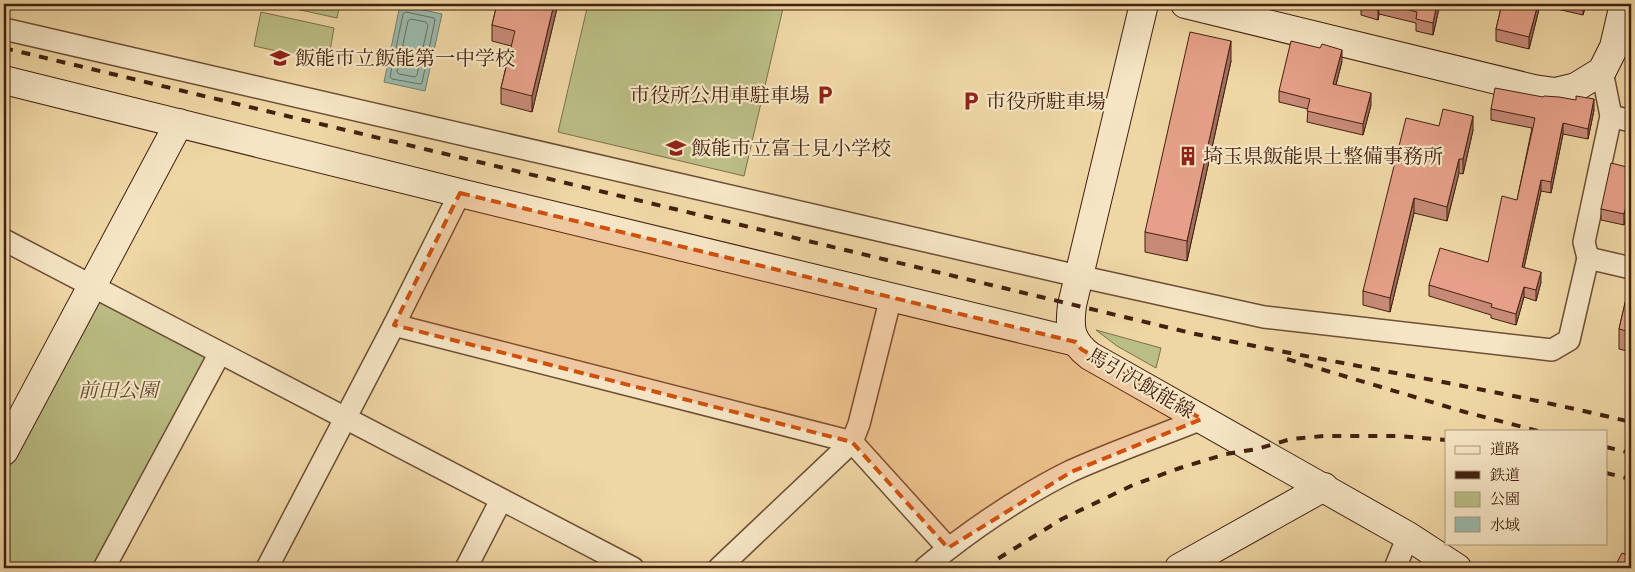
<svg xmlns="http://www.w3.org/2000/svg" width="1635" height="572" viewBox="0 0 1635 572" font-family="'Old Standard TT','Noto Serif JP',serif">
	<rect width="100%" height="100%" fill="#efd7a5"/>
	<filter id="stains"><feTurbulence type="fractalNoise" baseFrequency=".004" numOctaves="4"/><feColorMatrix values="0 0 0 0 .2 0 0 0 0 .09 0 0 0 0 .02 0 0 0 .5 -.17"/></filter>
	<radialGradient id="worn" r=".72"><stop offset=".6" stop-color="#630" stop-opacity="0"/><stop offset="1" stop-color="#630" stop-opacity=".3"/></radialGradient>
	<!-- green -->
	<g fill="#bbbe85" stroke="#7e704b">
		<polygon points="273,4 340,4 337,18"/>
		<polygon points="588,4 784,4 744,176 558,132"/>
		<polygon points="261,12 334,28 328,62 254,46"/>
		<polygon points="92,286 220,353 104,568 4,568 4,451"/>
		<polygon points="1096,330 1161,348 1156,368 1117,346"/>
	</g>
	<!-- water -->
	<polygon fill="#9ab9ab" stroke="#777c6d" points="400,5 442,14 425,91 384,82"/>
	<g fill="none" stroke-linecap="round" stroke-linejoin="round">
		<!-- shore -->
		<g stroke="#6e6d5e" stroke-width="1">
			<polygon points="406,12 434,18 435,20 422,83 420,84 392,79 390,77 403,14"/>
			<polygon points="411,19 426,22 428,25 417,75 415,77 399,74 397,72 408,21"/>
		</g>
		<defs>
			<g id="street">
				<polyline points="4,29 1078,276 1264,317 1552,350 1569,340 1588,258 1631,268"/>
				<polyline points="1611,116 1631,121"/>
				<polyline points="4,240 633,568"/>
				<polyline points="1588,258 1584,242 1611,116 1602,71"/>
				<polyline points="394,325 852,442 948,548"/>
				<polyline points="104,568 220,353"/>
				<polyline points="267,568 394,325 460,193"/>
				<polyline points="466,568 501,500"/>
				<polyline points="719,568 852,442 859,424 891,297"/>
				<path d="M925 568C966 533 1022 495 1071 471 1113 452 1159 436 1202 419"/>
				<polyline points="1395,568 1408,536"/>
			</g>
			<g id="secondary">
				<path d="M1144 4 1072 305C1069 328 1070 341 1090 356L1408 536 1457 568"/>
				<polyline points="1185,4 1534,89 1555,92 1576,87 1602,71 1614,47 1624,4"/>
				<polyline points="4,80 460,193 1076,342"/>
				<polyline points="4,451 179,123"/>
				<polyline points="1179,568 1324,487"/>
			</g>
		</defs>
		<!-- street casing -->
		<use href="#street" stroke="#6d4e36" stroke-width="24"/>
		<!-- secondary casing -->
		<use href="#secondary" stroke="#422111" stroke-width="30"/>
		<!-- street -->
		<use href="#street" stroke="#f5e5c4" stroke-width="21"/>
		<!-- secondary -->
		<use href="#secondary" stroke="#f5e5c4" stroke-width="28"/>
		<!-- rail -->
		<g stroke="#422111" stroke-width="4" stroke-dasharray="9 9" stroke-linecap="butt">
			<path d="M4 48 1191 333C1337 364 1486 387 1631 422"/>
			<polyline points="1287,359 1465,412 1538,431"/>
			<polyline points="1606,447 1631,453"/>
			<polyline points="1606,473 1631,479"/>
			<polyline points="983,568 1062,519 1133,485 1180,468 1226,454 1257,449 1291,439 1324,436 1398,436 1446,440"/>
		</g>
	</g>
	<!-- wall -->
	<g fill="#c68a76" stroke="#422111">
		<polygon points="497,4 558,4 532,112 501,104 501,88 511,46 492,41 492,25"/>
		<polygon points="1361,4 1440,4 1433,35 1416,31 1416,23 1379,14 1378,20 1361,15"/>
		<polygon points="1502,4 1586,4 1583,15 1540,5 1529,49 1496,41 1496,29"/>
		<polygon points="1231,61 1187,261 1145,252 1145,232"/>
		<polygon points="1342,61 1336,85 1371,105 1363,135 1307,122 1308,109 1279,102 1279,91"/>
		<polygon points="1491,109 1594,110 1588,139 1563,134 1551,193 1541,191 1524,267 1541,282 1536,301 1524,297 1516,325 1491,318 1491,315 1429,296 1429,285 1488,262 1517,200 1532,128 1491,120"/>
		<polygon points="1439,126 1473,130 1463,174 1459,173 1447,221 1414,213 1390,312 1363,305 1363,291"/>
		<polygon points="1631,168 1631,211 1630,213 1627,213 1624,225 1601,220 1601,209"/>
		<polygon points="1631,277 1631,352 1619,349 1619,329"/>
	</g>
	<!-- shaded-wall -->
	<g fill="#a17060" stroke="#422111">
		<polygon points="554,4 558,4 532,112 532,96"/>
		<polygon points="1378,4 1379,14 1378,20"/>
		<polygon points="1437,4 1440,4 1433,35 1433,23"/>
		<polygon points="1538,4 1540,4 1540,5 1529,49 1529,37"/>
		<polygon points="1583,4 1586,4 1583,15"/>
		<polygon points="1231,41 1231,61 1187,261 1187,241"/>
		<polygon points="1342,50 1342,61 1333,96 1333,84"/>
		<polygon points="1371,93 1371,105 1363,135 1363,124"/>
		<polygon points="1594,99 1594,110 1588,139 1588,129"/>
		<polygon points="1473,116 1473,130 1463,174 1463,159"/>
		<polygon points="1563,123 1563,134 1551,193 1551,182"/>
		<polygon points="1459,159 1459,173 1447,221 1447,207"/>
		<polygon points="1541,180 1541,191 1522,277 1522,267"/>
		<polygon points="1414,198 1414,213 1390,312 1390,298"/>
		<polygon points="1627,202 1627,213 1624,225 1624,214"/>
		<polygon points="1541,272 1541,282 1536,301 1536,290"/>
		<polygon points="1524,287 1524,297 1516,325 1516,314"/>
	</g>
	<!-- building -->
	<g fill="#e6a089" stroke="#422111">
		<polygon points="497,4 554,4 532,96 501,88 515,31 492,25"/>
		<polygon points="1362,4 1378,4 1378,8"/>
		<polygon points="1386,4 1437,4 1433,23 1416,19 1417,12"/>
		<polygon points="1502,4 1538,4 1529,37 1496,29"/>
		<polygon points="1190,32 1231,41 1187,241 1145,232"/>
		<polygon points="1291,41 1320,48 1322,44 1342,50 1333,84 1371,93 1363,124 1307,111 1310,99 1279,91"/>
		<polygon points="1495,88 1543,97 1544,96 1559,97 1576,100 1576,96 1594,99 1588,129 1563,123 1551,182 1541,180 1522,267 1541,272 1536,290 1524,287 1516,314 1491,307 1492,304 1429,285 1440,248 1488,262 1502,196 1517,200 1535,118 1491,109"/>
		<polygon points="1443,109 1473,116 1463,159 1459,159 1447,207 1414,198 1390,298 1363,291 1406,118 1439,126"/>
		<polygon points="1611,163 1631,168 1631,200 1630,202 1627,202 1624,214 1601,209"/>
		<polygon points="1631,277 1631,332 1619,329"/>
		<polygon points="1631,541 1631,568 1614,568 1622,553 1625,554"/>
	</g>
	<!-- marked area -->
	<path fill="#cf510d" fill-opacity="0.2" stroke="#cf510d" stroke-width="4" stroke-dasharray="10 6" stroke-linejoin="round" d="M460 193 1076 342 1081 349 1202 419 1071 472 948 548 852 442 394 325Z"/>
	<!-- icons -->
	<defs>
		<symbol id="school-bare" viewBox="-9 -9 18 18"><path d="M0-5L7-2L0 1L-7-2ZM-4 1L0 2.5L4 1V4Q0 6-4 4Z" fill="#8f2418" stroke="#f5e5c4" stroke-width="2.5" paint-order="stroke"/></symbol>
		<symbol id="parking-bare" viewBox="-9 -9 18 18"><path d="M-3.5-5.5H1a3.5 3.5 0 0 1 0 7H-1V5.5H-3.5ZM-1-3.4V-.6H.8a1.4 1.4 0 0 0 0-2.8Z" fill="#8f2418" stroke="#f5e5c4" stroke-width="2.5" paint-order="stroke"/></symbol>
		<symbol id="building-bare" viewBox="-9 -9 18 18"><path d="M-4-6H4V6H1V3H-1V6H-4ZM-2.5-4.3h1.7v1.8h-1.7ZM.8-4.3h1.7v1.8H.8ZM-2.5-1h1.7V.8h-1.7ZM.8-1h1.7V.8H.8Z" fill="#8f2418" stroke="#f5e5c4" stroke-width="2.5" paint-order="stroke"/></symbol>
	</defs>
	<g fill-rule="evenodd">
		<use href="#school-bare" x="266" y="44" width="28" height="28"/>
		<use href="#parking-bare" x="811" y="81" width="28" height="28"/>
		<use href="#parking-bare" x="957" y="87" width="28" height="28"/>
		<use href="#school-bare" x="662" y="134" width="28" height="28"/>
		<use href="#building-bare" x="1174" y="142" width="28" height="28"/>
	</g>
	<g text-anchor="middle" stroke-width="4.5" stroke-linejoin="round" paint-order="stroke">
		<!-- poi labels -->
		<g font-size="20" fill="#422111" stroke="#f5e5c4" text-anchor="start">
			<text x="295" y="65">飯能市立飯能第一中学校</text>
			<text x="810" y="102" text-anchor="end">市役所公用車駐車場</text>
			<text x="986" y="108">市役所駐車場</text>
			<text x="691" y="155">飯能市立富士見小学校</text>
			<text x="1203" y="163">埼玉県飯能県土整備事務所</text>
		</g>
		<!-- street labels -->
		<g font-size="20" fill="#422111" stroke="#f5e5c4">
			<text transform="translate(1141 383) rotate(30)" y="7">馬引沢飯能線</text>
		</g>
		<!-- park labels -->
		<g font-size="20" font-style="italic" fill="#60482e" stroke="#f5e5c4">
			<text x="118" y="397">前田公園</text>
		</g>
	</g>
	<!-- margin -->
	<rect width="1635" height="572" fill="none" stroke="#efd7a5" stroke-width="20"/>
	<rect x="5" y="5" width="1625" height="562" fill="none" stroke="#422111" stroke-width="2.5"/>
	<rect x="10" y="10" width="1615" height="552" fill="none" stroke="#422111"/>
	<!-- legend -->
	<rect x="1445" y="430" width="162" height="115" fill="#f5e5c4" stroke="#ad977c"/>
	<rect x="1455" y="446" width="25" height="8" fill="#f5e5c4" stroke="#ad977c"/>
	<text x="1490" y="454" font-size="15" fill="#422111">道路</text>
	<rect x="1455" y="471" width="25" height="8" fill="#422111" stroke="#ad977c"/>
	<text x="1490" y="480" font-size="15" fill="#422111">鉄道</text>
	<rect x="1455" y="492" width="25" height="15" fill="#bbbe85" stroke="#ad977c"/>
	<text x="1490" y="504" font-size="15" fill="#422111">公園</text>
	<rect x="1455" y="517" width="25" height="15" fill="#9ab9ab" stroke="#ad977c"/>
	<text x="1490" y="530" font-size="15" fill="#422111">水域</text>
	<rect width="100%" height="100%" filter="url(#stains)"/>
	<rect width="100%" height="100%" fill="url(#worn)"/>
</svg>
